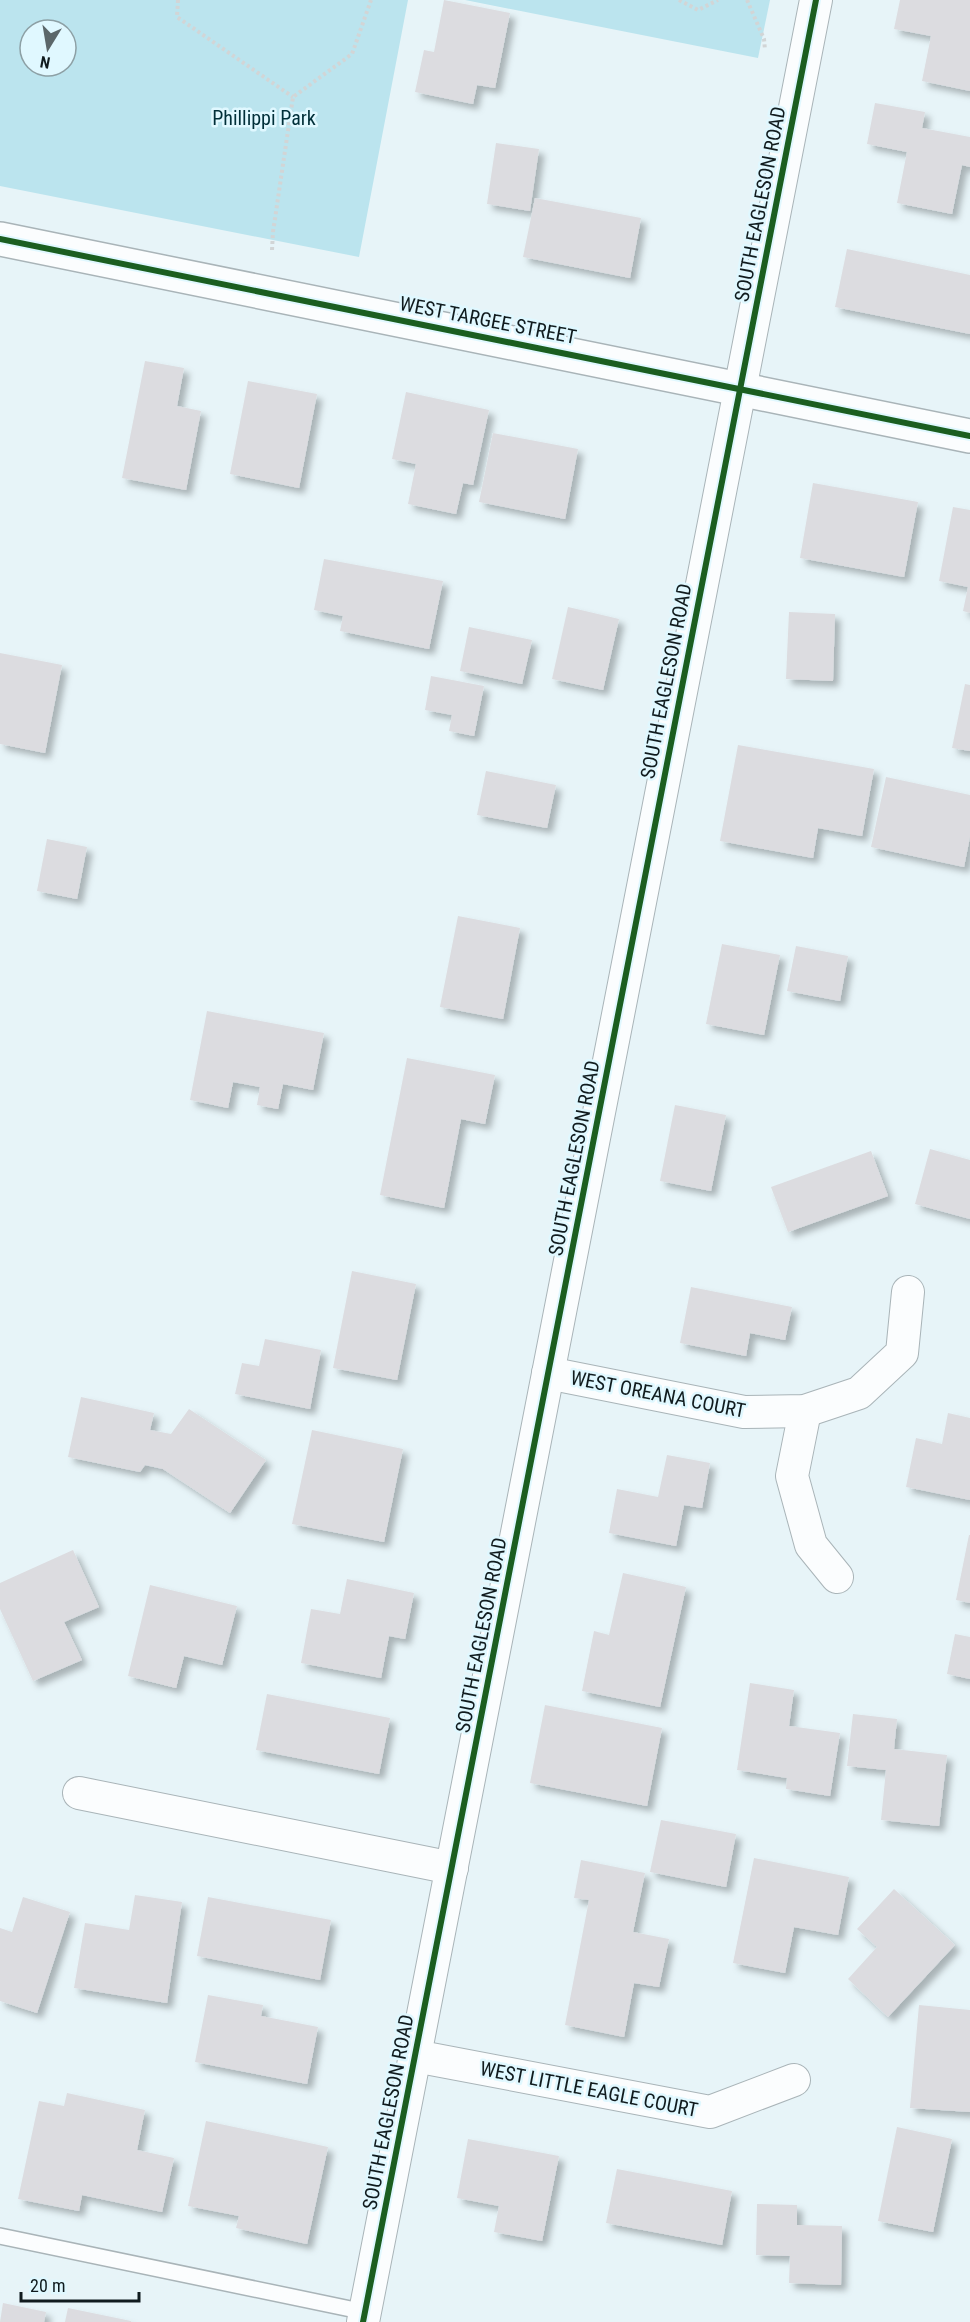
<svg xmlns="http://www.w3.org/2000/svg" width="970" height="2322" viewBox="0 0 970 2322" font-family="'Roboto Condensed',sans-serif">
	<defs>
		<filter id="shadow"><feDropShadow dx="5.5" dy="5.5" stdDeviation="3" flood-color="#0004"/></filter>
	</defs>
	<rect width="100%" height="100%" fill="#e7f4f8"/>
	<!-- green -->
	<g fill="#bbe4ee" fill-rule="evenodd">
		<path d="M0 0H408L359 257 0 186ZM30 30H66V66H30Z"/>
		<polygon points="465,0 770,0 758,58"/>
	</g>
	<!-- building -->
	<g fill="#dcdce0" filter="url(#shadow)">
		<polygon points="444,0 510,13 495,88 477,85 473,104 415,92 424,50 434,52"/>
		<polygon points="900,0 970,0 970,91 922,81 931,36 894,29"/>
		<polygon points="875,103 925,112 922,128 970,137 970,167 962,165 952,214 897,203 907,152 867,144"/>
		<polygon points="496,143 539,149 530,211 487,204"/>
		<polygon points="535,198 641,218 630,278 523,257"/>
		<polygon points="847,249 970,275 970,334 835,307"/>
		<polygon points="145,361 184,368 177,406 201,411 186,490 122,478"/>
		<polygon points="248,381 317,394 299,488 230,474"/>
		<polygon points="406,392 489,410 473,485 463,483 456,514 408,504 416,464 392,459"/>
		<polygon points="493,433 578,449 565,519 479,502"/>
		<polygon points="813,483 918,502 904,577 800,558"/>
		<polygon points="953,507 970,510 970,613 963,611 968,587 939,581"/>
		<polygon points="324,559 443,581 429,649 340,631 343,616 314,610"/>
		<polygon points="568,607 619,619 603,690 552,679"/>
		<polygon points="789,612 835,614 833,681 786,679"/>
		<polygon points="469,627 532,640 522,684 460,671"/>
		<polygon points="0,653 62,665 45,753 0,744"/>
		<polygon points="431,676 484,686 474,736 449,731 452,715 425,710"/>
		<polygon points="965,684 970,685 970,751 952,748"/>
		<polygon points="738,745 874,769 862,836 818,828 813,858 720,841"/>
		<polygon points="486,771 556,785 547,828 477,815"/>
		<polygon points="886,777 970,795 970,837 964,867 871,847"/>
		<polygon points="47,839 87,847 77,899 37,891"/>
		<polygon points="458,916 520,928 503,1019 440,1007"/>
		<polygon points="722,944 780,955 764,1035 706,1024"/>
		<polygon points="796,946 848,956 840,1001 787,991"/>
		<polygon points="207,1011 324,1033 313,1090 283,1084 278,1109 257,1105 260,1087 233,1082 228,1108 190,1100"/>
		<polygon points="407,1058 495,1075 485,1124 461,1119 444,1208 380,1195"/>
		<polygon points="675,1105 726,1115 711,1191 660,1181"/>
		<polygon points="930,1149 970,1160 970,1219 915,1204"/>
		<polygon points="871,1151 888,1196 788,1232 771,1187"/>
		<polygon points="352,1271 416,1284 397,1380 333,1368"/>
		<polygon points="691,1287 792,1307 785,1340 750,1333 746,1356 680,1343"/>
		<polygon points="265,1339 321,1350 310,1409 235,1394 242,1363 259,1366"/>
		<polygon points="81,1397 154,1413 150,1430 171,1434 189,1409 266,1460 230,1513 163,1469 145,1465 140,1472 68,1457"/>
		<polygon points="948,1413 970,1418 970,1500 906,1487 916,1438 942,1444"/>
		<polygon points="312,1430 403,1449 384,1542 292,1524"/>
		<polygon points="667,1455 710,1463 702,1508 684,1505 676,1546 609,1533 617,1489 658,1497"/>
		<polygon points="969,1535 970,1535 970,1603 956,1600"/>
		<polygon points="73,1550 99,1607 64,1622 82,1660 33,1681 0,1609 0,1583"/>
		<polygon points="623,1573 686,1587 660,1707 582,1691 594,1631 609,1635"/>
		<polygon points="347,1579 414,1593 405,1639 389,1636 381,1678 301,1663 311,1609 340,1614"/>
		<polygon points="150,1585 237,1606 222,1665 184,1656 176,1688 128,1676"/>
		<polygon points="955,1634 970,1637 970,1679 947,1674"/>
		<polygon points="750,1683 794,1690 789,1726 840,1733 830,1796 786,1789 787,1778 737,1770"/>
		<polygon points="267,1694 390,1718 379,1774 256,1750"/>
		<polygon points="545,1705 662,1728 647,1806 530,1783"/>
		<polygon points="853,1714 897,1719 894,1749 947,1755 939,1826 881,1820 886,1770 847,1766"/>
		<polygon points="661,1820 736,1834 726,1887 650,1872"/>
		<polygon points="754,1858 849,1877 838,1935 794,1927 785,1973 733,1963"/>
		<polygon points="581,1860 645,1873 633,1932 669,1939 659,1987 634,1983 624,2037 565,2025 589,1900 574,1898"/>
		<polygon points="894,1889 955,1945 888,2017 848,1979 877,1947 857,1929"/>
		<polygon points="135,1895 182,1902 167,2003 74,1988 85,1923 129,1930"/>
		<polygon points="23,1897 70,1912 37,2013 0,2001 0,1928 12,1932"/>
		<polygon points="208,1897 331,1920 320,1980 197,1956"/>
		<polygon points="208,1995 263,2005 261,2016 318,2027 307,2084 195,2062"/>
		<polygon points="919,2005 970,2010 970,2112 910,2108"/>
		<polygon points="67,2093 145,2110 137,2150 174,2158 162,2212 82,2195 79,2211 18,2199 39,2101 64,2106"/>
		<polygon points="206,2121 328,2147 307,2244 236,2228 239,2216 188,2206"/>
		<polygon points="897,2127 952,2139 933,2232 878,2221"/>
		<polygon points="468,2139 559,2156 542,2241 494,2232 499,2206 457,2198"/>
		<polygon points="617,2169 732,2191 722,2245 606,2223"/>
		<polygon points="757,2204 797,2205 797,2225 842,2226 841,2285 789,2283 790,2256 756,2255"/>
		<polygon points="3,2303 46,2312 44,2322 0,2322"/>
		<polygon points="68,2308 131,2321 131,2322 65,2322"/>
	</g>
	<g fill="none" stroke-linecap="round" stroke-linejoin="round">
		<defs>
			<polyline id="lane" points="0,2236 365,2312"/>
			<g id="street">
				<polyline points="548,1373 744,1412 805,1411 859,1393 902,1353 908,1292"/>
				<polyline points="805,1411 792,1476 811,1545 837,1577"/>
				<polyline points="79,1793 452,1868"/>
				<polyline points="415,2056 710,2112 794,2080"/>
				<polyline points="363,2322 816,0"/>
			</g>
			<polyline id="secondary" points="0,239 970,436"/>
		</defs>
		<!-- lane casing -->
		<use href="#lane" stroke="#a9b4b8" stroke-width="18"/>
		<!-- street casing -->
		<use href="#street" stroke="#a9b4b8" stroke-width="34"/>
		<!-- secondary casing -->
		<use href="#secondary" stroke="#a9b4b8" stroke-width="36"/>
		<!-- path -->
		<g stroke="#d2d5d6" stroke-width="4" stroke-dasharray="3 3" stroke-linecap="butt">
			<polyline points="178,0 177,17 293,97"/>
			<polyline points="679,0 698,10 718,0"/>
			<polyline points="747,0 764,39 765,50"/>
			<polyline points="272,250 273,232 293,97 352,54 371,0"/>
		</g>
		<!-- lane -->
		<use href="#lane" stroke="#fbfdfe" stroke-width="15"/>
		<!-- street -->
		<use href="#street" stroke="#fbfdfe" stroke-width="32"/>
		<!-- secondary -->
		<use href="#secondary" stroke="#fbfdfe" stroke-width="33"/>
		<defs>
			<g id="cycleway">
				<polyline points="0,239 970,436"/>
				<polyline points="363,2322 816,0"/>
			</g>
		</defs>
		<!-- cycleway casing -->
		<use href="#cycleway" stroke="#e0f8ff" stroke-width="10"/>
		<!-- cycleway -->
		<use href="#cycleway" stroke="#1b5e20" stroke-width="6"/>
	</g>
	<g text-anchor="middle" stroke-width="5" stroke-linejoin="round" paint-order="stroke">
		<!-- park labels -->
		<g font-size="20" fill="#002f39" stroke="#e0f8ff">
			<text x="264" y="125">Phillippi Park</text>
		</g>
		<!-- street labels -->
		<g font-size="20" fill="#101b1e" stroke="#e0f8ff">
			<text transform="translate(760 204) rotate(-79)" y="7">SOUTH EAGLESON ROAD</text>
			<text transform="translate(488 320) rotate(11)" y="7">WEST TARGEE STREET</text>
			<text transform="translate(666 681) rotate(-79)" y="7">SOUTH EAGLESON ROAD</text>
			<text transform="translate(574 1158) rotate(-79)" y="7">SOUTH EAGLESON ROAD</text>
			<text transform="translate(658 1394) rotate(11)" y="7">WEST OREANA COURT</text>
			<text transform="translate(481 1635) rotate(-79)" y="7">SOUTH EAGLESON ROAD</text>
			<text transform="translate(589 2089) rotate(11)" y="7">WEST LITTLE EAGLE COURT</text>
			<text transform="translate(388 2112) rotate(-79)" y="7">SOUTH EAGLESON ROAD</text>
		</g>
	</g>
	<!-- north arrow -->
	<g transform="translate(48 48) rotate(191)"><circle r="28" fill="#e0f8ff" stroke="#8da0a5" stroke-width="1.5"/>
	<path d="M0-4.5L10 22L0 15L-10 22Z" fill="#5b676a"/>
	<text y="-9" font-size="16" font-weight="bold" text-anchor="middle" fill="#101b1e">N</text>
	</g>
	<!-- scale -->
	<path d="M21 2292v9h118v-9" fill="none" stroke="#101b1e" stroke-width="3"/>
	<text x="30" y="2292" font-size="18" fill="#101b1e" stroke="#e0f8ff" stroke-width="4.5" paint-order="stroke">20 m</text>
</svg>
